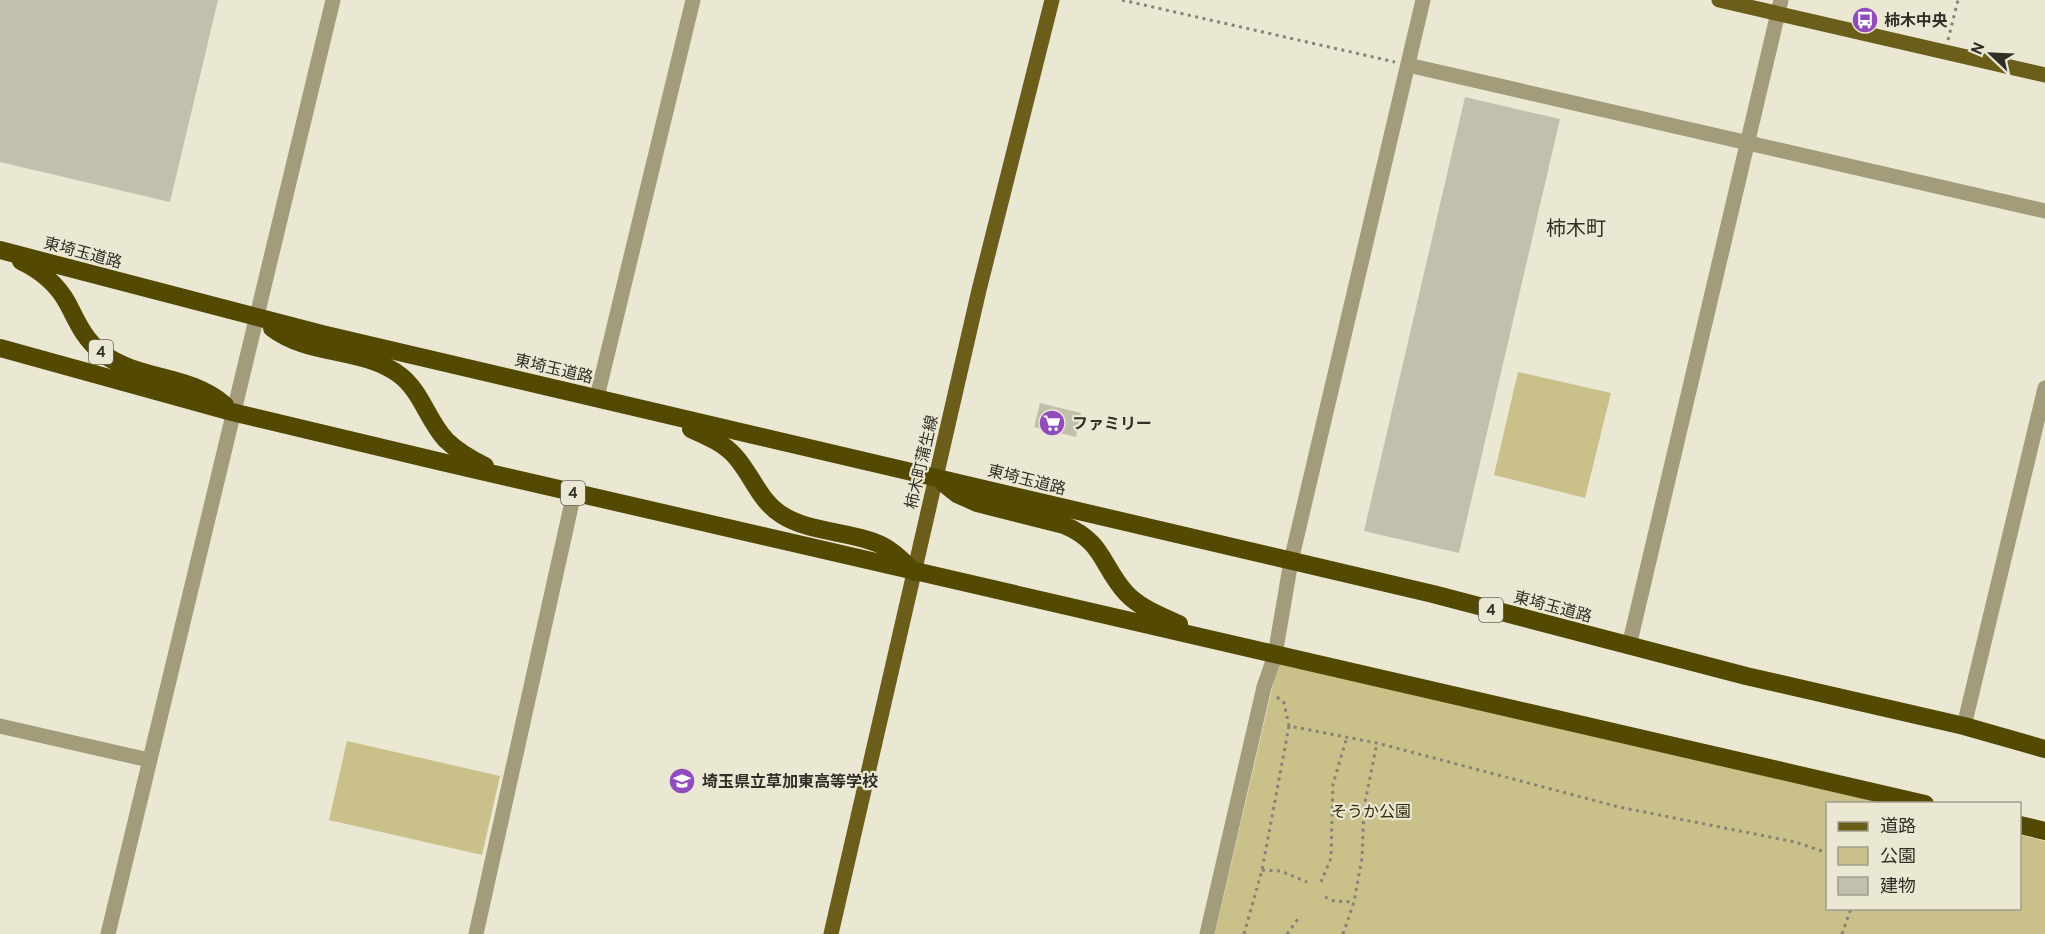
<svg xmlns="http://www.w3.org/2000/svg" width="2045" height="934" viewBox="0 0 2045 934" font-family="Overpass,'Noto Sans JP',sans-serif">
	<rect width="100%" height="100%" fill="#eae7d3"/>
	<!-- green -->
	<g fill="#c9c08a">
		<polygon points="1518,372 1611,393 1585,498 1494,475"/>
		<polygon points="1278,663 1884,803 1828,804 1828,908 2020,908 2020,835 2045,841 2045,934 1215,934"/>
		<polygon points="347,741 500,776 482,855 329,820"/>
	</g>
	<!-- building -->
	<g fill="#c2bfac">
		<polygon points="0,0 218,0 170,202 0,162"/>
		<polygon points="1465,97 1560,119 1459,553 1364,531"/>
		<polygon points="1040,403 1081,413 1076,437 1034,427"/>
	</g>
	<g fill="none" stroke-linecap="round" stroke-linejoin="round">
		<!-- path -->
		<g stroke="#858376" stroke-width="3" stroke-dasharray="3 4.5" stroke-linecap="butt">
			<polyline points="1122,0 1395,62"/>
			<polyline points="1948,40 1958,0"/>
			<polyline points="1277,697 1284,703 1289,726 1377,743 1619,807 1795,842 1828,853"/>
			<polyline points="1262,870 1281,871 1307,882"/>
			<polyline points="1321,882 1331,858 1333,784 1347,737"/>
			<polyline points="1325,897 1334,901 1354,902"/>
			<polyline points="1244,934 1262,870 1289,726"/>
			<polyline points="1287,934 1300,916"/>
			<polyline points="1343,934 1354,902 1362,858 1364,807 1377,743"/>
			<polyline points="1842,934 1851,908"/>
		</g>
		<!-- minor -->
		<g stroke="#a29c7b" stroke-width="15">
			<polyline points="1408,65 2045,211"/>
			<polyline points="597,397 693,0"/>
			<polyline points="1629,646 1781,0"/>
			<polyline points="0,726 149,760"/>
			<polyline points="1964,726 2045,388"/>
			<polyline points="108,934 333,0"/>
			<polyline points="476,934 574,493"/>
			<polyline points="1207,934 1264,687 1275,655 1291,561 1423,0"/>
		</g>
		<!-- major -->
		<g stroke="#6a5e1a" stroke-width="15">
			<polyline points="1719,0 2045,75"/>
			<polyline points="831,934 979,290 1052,0"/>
		</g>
		<!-- highway -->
		<g stroke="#544902" stroke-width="18">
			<polyline points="0,250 322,334 1433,594 1746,676 1964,726 2045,749"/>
			<path d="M21 261C40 270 58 285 68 304 77 322 85 340 102 353 139 381 188 373 225 405"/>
			<path d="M272 328C310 357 364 347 401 376 422 393 428 421 446 440 457 451 471 459 485 466"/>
			<polyline points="0,348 232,412 442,462 1925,804"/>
			<path d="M691 429C706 436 722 442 734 455 752 474 759 501 782 515 809 532 845 531 874 542 891 548 902 560 914 572"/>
			<path d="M942 482 957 494 977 503 1064 525C1104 542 1101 565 1126 593 1140 608 1161 616 1179 624"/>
			<polyline points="2020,825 2045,831"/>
		</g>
	</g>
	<!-- icons -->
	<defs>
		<symbol id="bus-disc" viewBox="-11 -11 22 22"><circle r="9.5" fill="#904bbf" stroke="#eae7d3"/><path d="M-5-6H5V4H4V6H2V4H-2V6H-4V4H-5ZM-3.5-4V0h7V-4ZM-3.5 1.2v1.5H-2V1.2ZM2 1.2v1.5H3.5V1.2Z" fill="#fff"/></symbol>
		<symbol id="supermarket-disc" viewBox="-11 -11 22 22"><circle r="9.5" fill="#904bbf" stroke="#eae7d3"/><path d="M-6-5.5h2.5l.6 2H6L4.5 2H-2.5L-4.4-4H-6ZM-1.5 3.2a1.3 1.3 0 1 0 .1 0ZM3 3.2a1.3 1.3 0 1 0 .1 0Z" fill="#fff"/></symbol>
		<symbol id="school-disc" viewBox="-11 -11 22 22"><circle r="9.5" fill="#904bbf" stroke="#eae7d3"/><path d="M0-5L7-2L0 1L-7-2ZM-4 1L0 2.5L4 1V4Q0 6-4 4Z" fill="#fff"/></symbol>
	</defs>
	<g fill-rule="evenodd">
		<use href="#bus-disc" x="1850" y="5" width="30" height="30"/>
		<use href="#supermarket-disc" x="1037" y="408" width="30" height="30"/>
		<use href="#school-disc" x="667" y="766" width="30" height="30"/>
	</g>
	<g text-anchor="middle" stroke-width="4.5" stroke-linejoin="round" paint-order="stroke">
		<!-- shield labels -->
		<g fill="#eae7d3" stroke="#68665b" stroke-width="1.5">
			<rect x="89" y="340" width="24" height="24" rx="4.5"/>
			<rect x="561" y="481" width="24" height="24" rx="4.5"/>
			<rect x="1479" y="598" width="24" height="24" rx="4.5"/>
		</g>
		<g font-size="15" font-weight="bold" fill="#302f27">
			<text x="101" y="357">4</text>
			<text x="573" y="498">4</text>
			<text x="1491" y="615">4</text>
		</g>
		<!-- poi labels -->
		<g font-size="16" font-weight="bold" fill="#302f27" stroke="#eae7d3" text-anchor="start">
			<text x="1884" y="26">柿木中央</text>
			<text x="1072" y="429">ファミリー</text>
			<text x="702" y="787">埼玉県立草加東高等学校</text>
		</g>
		<!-- street labels -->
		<g font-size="16" fill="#302f27" stroke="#eae7d3">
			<text transform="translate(83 252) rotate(15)" y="6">東埼玉道路</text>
			<text transform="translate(554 368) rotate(13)" y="6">東埼玉道路</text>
			<text transform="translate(921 462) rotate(-77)" y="6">柿木町蒲生線</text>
			<text transform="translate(1027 479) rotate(14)" y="6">東埼玉道路</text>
			<text transform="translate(1553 606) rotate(15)" y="6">東埼玉道路</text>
		</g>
		<!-- park labels -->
		<g font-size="16" fill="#312b06" stroke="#eae7d3">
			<text x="1371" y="817">そうか公園</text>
		</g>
		<!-- quarter labels -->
		<g font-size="20" fill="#302f27" stroke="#eae7d3">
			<text x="1576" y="235">柿木町</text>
		</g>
	</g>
	<!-- legend -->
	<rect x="1826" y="802" width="195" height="108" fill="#eae7d3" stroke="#a09d8e" stroke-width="1.5"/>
	<rect x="1838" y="822" width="30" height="9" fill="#6a5e1a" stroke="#a09d8e" stroke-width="1.5"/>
	<text x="1880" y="832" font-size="18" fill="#302f27">道路</text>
	<rect x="1838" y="847" width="30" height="18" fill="#c9c08a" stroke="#a09d8e" stroke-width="1.5"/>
	<text x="1880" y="862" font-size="18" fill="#302f27">公園</text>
	<rect x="1838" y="877" width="30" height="18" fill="#c2bfac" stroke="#a09d8e" stroke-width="1.5"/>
	<text x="1880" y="892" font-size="18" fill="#302f27">建物</text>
	<!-- north arrow -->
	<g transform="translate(1991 54) rotate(293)" stroke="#eae7d3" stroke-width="4.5" paint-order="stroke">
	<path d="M0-4.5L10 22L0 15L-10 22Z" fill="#302f27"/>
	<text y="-9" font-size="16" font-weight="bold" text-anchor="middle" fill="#302f27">N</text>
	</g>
</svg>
